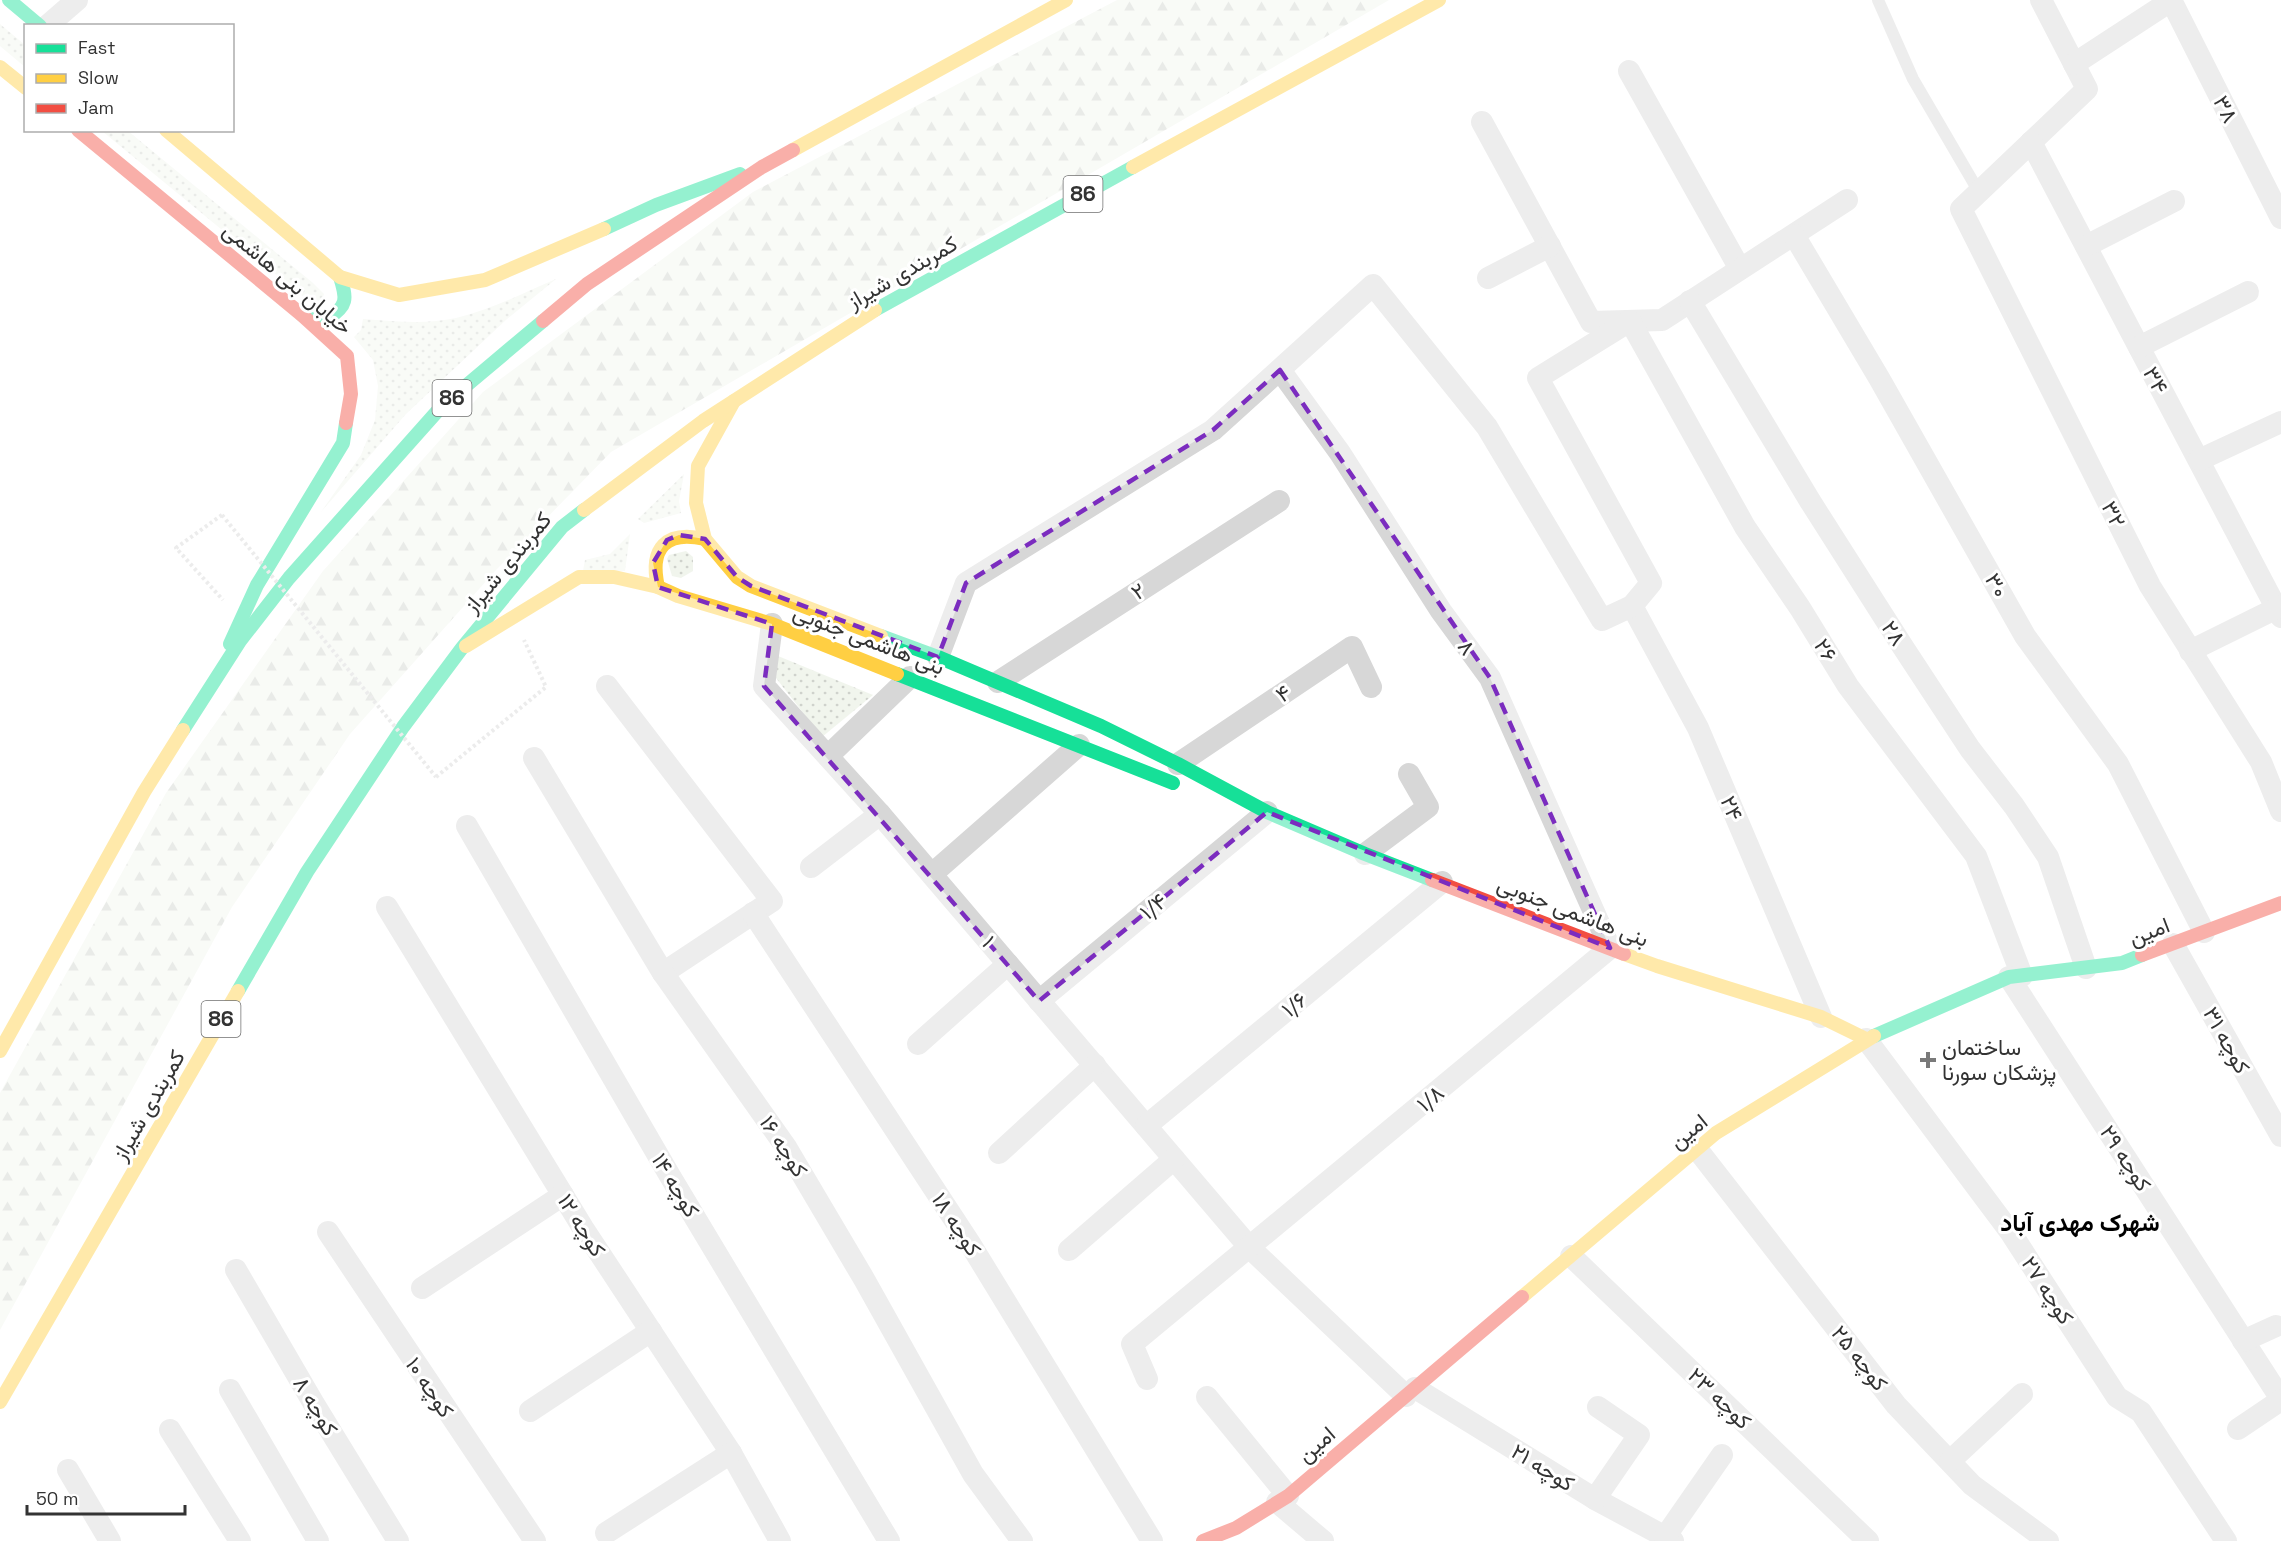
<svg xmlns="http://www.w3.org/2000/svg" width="2281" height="1541" viewBox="0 0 2281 1541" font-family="'Space Grotesk',Vazirmatn,sans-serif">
	<defs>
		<pattern id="grass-dots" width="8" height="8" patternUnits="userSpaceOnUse" patternTransform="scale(1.5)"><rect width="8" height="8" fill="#f1f5ed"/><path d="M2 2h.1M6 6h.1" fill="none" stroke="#cfd2cc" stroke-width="1.8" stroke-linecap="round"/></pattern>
		<pattern id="forest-firs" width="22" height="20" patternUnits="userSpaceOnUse" patternTransform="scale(1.5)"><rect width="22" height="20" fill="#f1f5ed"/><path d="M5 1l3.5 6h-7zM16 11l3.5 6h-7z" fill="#cfd2cc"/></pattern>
	</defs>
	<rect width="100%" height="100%" fill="#fff"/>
	<!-- grass -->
	<g fill="url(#grass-dots)">
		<polygon points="0,24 25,45 25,67 0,46"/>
		<polygon points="102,131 128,131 313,283 324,294 320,306 301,295"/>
		<path d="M556 279 507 319 406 414 321 512 361 455 375 420 378 386 373 360 354 337 361 330 363 319C394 321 425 325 456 318 491 310 523 293 556 279Z"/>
		<polygon points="684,474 679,501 681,513 644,523 638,519"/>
		<polygon points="630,534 625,571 583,571 585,560 610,554"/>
		<polygon points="686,551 693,557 693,571 681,578 672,576 667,559 669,555"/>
		<polygon points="778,656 873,695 822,737 776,678"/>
	</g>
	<!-- forest -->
	<polygon fill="url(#forest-firs)" points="1117,0 1389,0 611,452 496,570 350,734 232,907 0,1330 0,1093 166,793 323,571 483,392 753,192"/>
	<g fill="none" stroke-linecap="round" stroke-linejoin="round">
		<!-- path -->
		<g stroke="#d6d6d6" stroke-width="4" stroke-dasharray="3 3" stroke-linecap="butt">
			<polyline points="222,515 176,548 223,600"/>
			<polyline points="436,777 546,687 524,640"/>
		</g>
		<!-- lane -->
		<polyline stroke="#d7d7d7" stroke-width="12" points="1878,0 1913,79 1979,192"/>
		<!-- street -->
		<g stroke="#d7d7d7" stroke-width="22">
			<polyline points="2041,0 2087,89 1961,209 2150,586 2261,762 2281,811"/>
			<polyline points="2171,0 2281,218"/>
			<polyline points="47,26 77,0"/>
			<polyline points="2074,64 2172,0"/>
			<polyline points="1629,71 1740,269"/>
			<polyline points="1482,122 1591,322 1662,320 1847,200"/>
			<polyline points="2031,142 2281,617"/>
			<polyline points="1794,235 1879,378 2025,636 2118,764 2204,932"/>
			<polyline points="2086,246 2174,201"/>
			<polyline points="1488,278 1550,246"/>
			<polyline points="1690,301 1810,501 1903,647 1970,749 2014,806 2048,857 2086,968"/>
			<polyline points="2139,347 2248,292"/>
			<polyline points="2199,460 2281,422"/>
			<polyline points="1632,606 1698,728 1821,1017"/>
			<polyline points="772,624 764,686 880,814 1250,1248 1406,1396"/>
			<polyline points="2190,651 2281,606"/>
			<polyline points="938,657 966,583 1213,430 1373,285 1487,427 1602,620 1632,606 1651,583 1538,378 1630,321 1745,527 1800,608 1848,686 1976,856 2022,976"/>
			<polyline points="998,682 1279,501"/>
			<polyline points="607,686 772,901 663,973"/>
			<polyline points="828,756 910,677"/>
			<polyline points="534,758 663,973 786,1147 864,1279 973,1474 1022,1541"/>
			<polyline points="1178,764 1352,647 1371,687"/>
			<polyline points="467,826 670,1176 889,1541"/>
			<polyline points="1365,854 1428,807 1409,774"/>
			<polyline points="811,867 880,814"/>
			<polyline points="932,874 1079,745"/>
			<polyline points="387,907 583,1228 731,1453 780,1541"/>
			<polyline points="753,913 969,1242 1152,1541"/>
			<polyline points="2173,944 2281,1136"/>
			<polyline points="2009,977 2281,1399"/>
			<polyline points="1039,1001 1267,812"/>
			<polyline points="1866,1039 2011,1233 2117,1397 2141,1412 2226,1541"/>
			<polyline points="918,1044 1008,964"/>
			<polyline points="1146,1126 1442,882"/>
			<polyline points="1697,1149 1896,1405 1972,1485 2048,1541"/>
			<polyline points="999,1153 1095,1065"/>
			<polyline points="328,1232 535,1541"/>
			<polyline points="1069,1250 1174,1159"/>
			<polyline points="1571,1256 1868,1541"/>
			<polyline points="236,1270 314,1404 398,1541"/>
			<polyline points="422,1288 563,1195"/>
			<polyline points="2243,1341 2276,1326"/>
			<polyline points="1147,1379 1132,1344 1610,948 1490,678 1441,611 1340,453 1280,370"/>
			<polyline points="1415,1388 1595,1499 1673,1541"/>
			<polyline points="230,1390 318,1541"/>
			<polyline points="1207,1397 1288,1496"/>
			<polyline points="530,1411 651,1331"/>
			<polyline points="2238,1429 2281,1400"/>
			<polyline points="170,1430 240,1541"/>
			<polyline points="1950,1461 2022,1394"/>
			<polyline points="68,1470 110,1541"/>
			<polyline points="1595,1499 1639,1435 1598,1407"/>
			<polyline points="1277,1502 1323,1541"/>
			<polyline points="606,1533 731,1453"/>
			<polyline points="1665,1537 1722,1455"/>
		</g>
		<!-- fast -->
		<g stroke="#16e098" stroke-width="14">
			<polyline points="9,0 40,26"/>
			<polyline points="604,229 656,205 740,174"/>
			<polyline points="875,310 1133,167"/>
			<path d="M302 315 327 319C348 306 347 299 340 277"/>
			<polyline points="881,636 938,657 1101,726 1178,764 1267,812 1365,854 1432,880"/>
			<polyline points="230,644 257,585 343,443 346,423"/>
			<polyline points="897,674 1173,783"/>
			<polyline points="183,730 240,641 289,578 442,406 543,321"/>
			<polyline points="238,991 307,872 403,727 462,648 562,527 584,510"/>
			<polyline points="1874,1036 2009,977 2122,963 2142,955"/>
		</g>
		<!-- slow -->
		<g stroke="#ffcf43" stroke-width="14">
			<polyline points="0,67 26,88"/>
			<polyline points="166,130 340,277 399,295 485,280 604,229"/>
			<polyline points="793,150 1066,0"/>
			<polyline points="1133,167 1439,0"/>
			<polyline points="734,401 698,466 696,503 705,539 737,577 751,586 881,636"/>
			<polyline points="584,510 703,421 875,310"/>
			<path d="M658 587C649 548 666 530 705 539"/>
			<polyline points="466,646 579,577 614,577 658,587 678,596 772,624 897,674"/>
			<polyline points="1624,954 1657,966 1821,1017 1866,1039"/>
			<polyline points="0,1051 144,792 183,730"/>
			<polyline points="1522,1297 1716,1133 1874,1036"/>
			<polyline points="0,1402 238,991"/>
		</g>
		<!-- jam -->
		<g stroke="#f24e42" stroke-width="14">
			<polyline points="78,130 302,315 347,356 351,394 346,423"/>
			<polyline points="543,321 587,284 762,167 793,150"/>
			<polyline points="1432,880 1624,954"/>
			<polyline points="2142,955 2281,903"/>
			<polyline points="1203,1541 1236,1528 1288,1496 1522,1297"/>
		</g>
		<!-- path-bridge -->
		<polyline stroke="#d6d6d6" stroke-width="4" stroke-dasharray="3 3" stroke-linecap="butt" points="222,515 436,777"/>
	</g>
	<!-- marked area -->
	<path d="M0 0H2281V1541H0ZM1280 370 1490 678 1610 948 1267 812 1039 1001 764 686 772 624 658 587 653 563 667 540 679 535 705 539 737 577 751 586 938 657 966 583 1213 430Z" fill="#fff" fill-opacity=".55" fill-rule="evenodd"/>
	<path fill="none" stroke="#7b2cbf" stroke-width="4.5" stroke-dasharray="12 8" stroke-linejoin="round" d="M1280 370 1490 678 1610 948 1267 812 1039 1001 764 686 772 624 658 587 653 563 667 540 679 535 705 539 737 577 751 586 938 657 966 583 1213 430Z"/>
	<!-- markers -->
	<path fill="#7a7a7a" stroke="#fff" stroke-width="2" d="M1925 1051h6v6h6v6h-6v6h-6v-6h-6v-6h6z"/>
	<g text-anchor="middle" stroke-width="6" stroke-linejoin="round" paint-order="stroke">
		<!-- shield labels -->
		<g fill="#fff" stroke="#707070" stroke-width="1.5">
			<rect x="1063.5" y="176" width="39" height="36" rx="4.5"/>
			<rect x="432.5" y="380" width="39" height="36" rx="4.5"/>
			<rect x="201.5" y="1001" width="39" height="36" rx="4.5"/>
		</g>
		<g font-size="21" font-weight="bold" fill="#333">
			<text x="1083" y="201">86</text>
			<text x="452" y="405">86</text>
			<text x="221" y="1026">86</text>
		</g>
		<!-- street labels -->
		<g font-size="22" fill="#333" stroke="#fff">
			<text transform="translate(2226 109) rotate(63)" y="8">۳۸</text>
			<text transform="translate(902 272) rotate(-30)" y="8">کمربندی شیراز</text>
			<text transform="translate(288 278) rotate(40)" y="8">خیابان بنی هاشمی</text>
			<text transform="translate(2156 380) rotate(62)" y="8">۳۴</text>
			<text transform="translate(2114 514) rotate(63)" y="8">۳۲</text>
			<text transform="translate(507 562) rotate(-50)" y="8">کمربندی شیراز</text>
			<text transform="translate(1997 585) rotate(61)" y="8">۳۰</text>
			<text transform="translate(1138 591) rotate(-33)" y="8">۲</text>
			<text transform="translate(1894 633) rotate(57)" y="8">۲۸</text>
			<text transform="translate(869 639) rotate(21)" y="8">بنی هاشمی جنوبی</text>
			<text transform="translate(1467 647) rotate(54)" y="8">۸</text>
			<text transform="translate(1826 650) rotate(58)" y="8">۲۶</text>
			<text transform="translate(1283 693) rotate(-34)" y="8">۴</text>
			<text transform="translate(1732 808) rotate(67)" y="8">۲۴</text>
			<text transform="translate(1153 906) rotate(-40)" y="8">۱/۴</text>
			<text transform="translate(1573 911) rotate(21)" y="8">بنی هاشمی جنوبی</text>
			<text transform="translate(2149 931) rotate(-21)" y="8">امین</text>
			<text transform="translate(989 941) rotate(50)" y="8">۱</text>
			<text transform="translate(1294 1004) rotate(-40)" y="8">۱/۶</text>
			<text transform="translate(2227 1040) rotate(61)" y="8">کوچه ۳۱</text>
			<text transform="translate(1430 1098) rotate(-40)" y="8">۱/۸</text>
			<text transform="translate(148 1105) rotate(-60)" y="8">کمربندی شیراز</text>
			<text transform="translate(1688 1131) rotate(-39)" y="8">امین</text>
			<text transform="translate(784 1146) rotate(57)" y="8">کوچه ۱۶</text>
			<text transform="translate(2126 1158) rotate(57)" y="8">کوچه ۲۹</text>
			<text transform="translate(676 1185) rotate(59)" y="8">کوچه ۱۴</text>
			<text transform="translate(957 1224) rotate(57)" y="8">کوچه ۱۸</text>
			<text transform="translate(582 1225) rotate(58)" y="8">کوچه ۱۲</text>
			<text transform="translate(2048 1290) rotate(57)" y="8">کوچه ۲۷</text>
			<text transform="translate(1860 1358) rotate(52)" y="8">کوچه ۲۵</text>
			<text transform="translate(430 1387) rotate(56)" y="8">کوچه ۱۰</text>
			<text transform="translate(1720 1398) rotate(44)" y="8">کوچه ۲۳</text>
			<text transform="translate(316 1406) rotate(59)" y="8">کوچه ۸</text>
			<text transform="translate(1316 1444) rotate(-41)" y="8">امین</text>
			<text transform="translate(1543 1467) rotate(32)" y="8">کوچه ۲۱</text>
		</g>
		<!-- poi labels -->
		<g font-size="22" fill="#333" stroke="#fff" text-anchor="start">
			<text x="1942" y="1055">ساختمان<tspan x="1942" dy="25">پزشکان سورنا</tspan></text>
		</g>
		<!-- neighbourhood labels -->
		<g font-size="24" font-weight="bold" fill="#000" stroke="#fff">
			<text x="2080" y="1231">شهرک مهدی آباد</text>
		</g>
	</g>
	<!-- legend -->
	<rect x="24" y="24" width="210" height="108" fill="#ffffff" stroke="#adadad" stroke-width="1.5"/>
	<rect x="36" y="44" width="30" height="9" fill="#16e098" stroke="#adadad" stroke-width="1.5"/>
	<text x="78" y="54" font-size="18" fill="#333333">Fast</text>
	<rect x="36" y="74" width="30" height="9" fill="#ffcf43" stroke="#adadad" stroke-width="1.5"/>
	<text x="78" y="84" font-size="18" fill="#333333">Slow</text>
	<rect x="36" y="104" width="30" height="9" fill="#f24e42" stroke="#adadad" stroke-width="1.5"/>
	<text x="78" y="114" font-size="18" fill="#333333">Jam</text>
	<!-- scale -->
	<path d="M27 1505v9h158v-9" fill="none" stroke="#333333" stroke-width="3"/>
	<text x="36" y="1505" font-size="18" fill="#333333" stroke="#ffffff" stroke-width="4.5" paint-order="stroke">50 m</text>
</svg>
